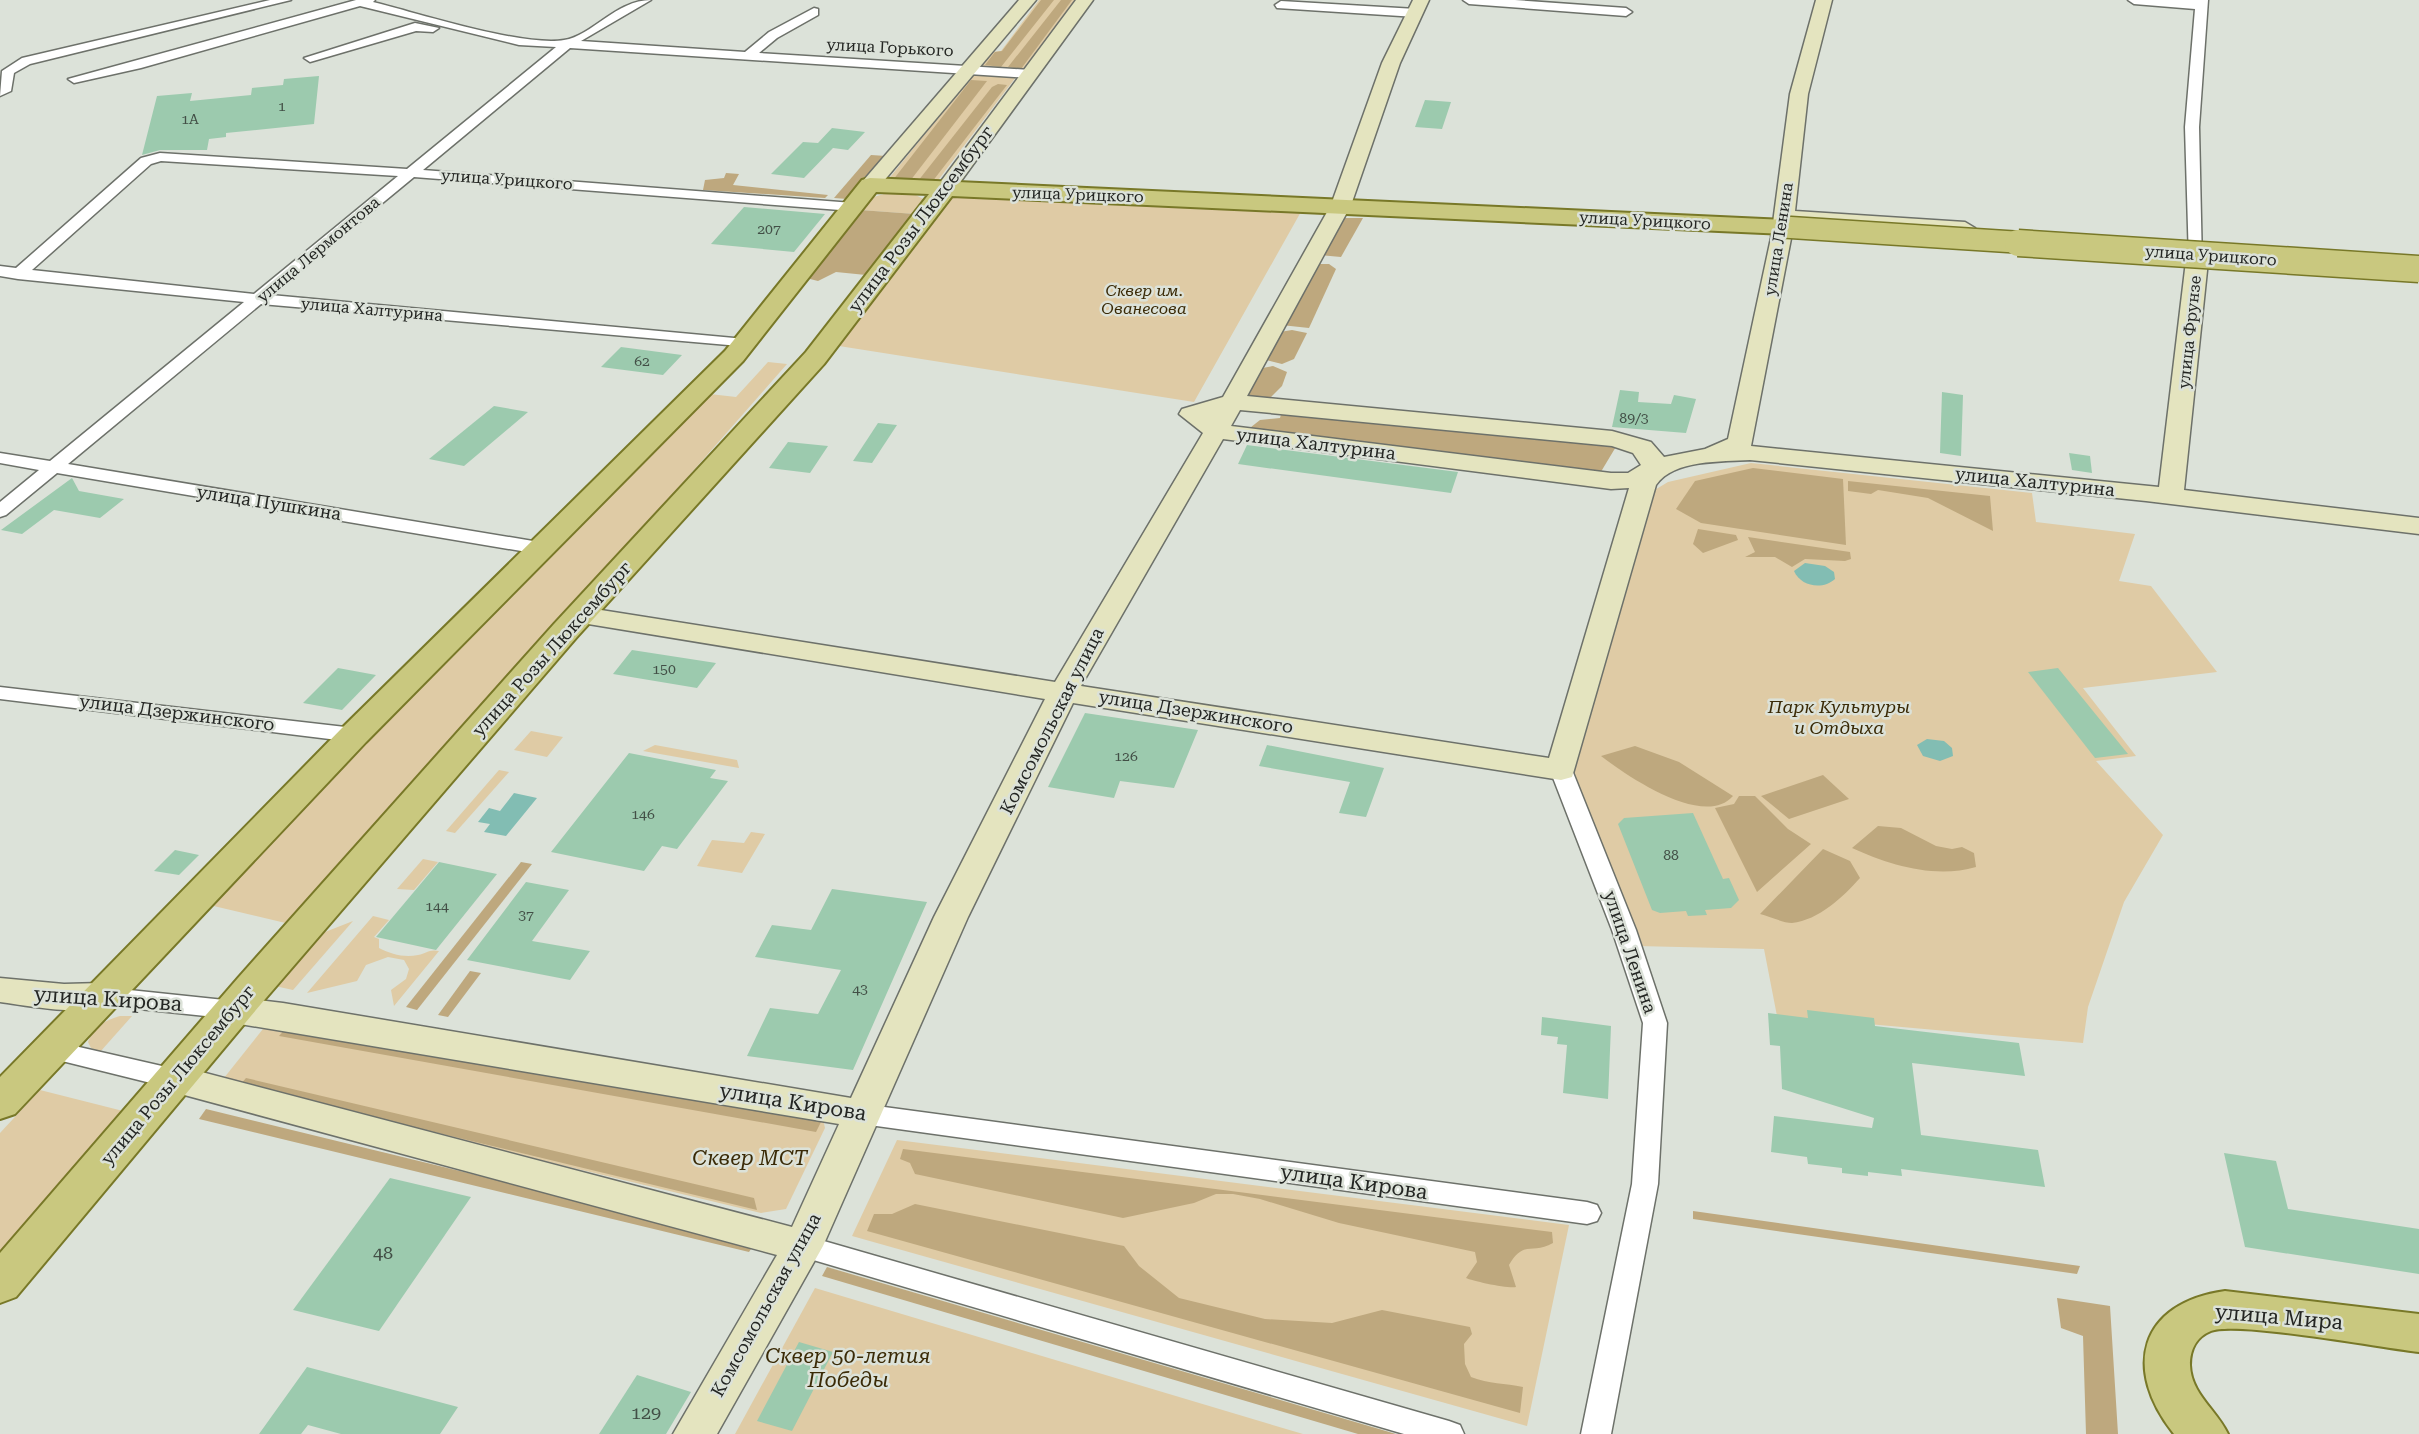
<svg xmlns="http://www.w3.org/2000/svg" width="2419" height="1434" viewBox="0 0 2419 1434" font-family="'Roboto Serif',serif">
	<rect width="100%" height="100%" fill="#dce2d9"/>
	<!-- green -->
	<g fill="#dfcba5">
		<polygon points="1039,0 1075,0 1023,70 980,67 992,52 1001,51"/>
		<polygon points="974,73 1016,77 936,183 887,181"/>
		<polygon points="887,193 912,193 925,200 915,214 860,210 874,197"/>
		<polygon points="954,195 1058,199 1120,205 1302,210 1194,402 839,346"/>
		<polygon points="768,362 787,364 294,925 201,903 701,393 736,397"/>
		<polygon points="1751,463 2032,493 2036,522 2135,534 2119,581 2151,586 2217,672 2083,688 2136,756 2096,761 2163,835 2124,902 2088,1007 2083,1043 1777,1016 1764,949 1637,946 1575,782 1573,767 1638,527 1648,516 1648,494 1668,482"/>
		<polygon points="531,731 563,737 547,757 514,750"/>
		<polygon points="655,745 737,760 739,768 643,751"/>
		<polygon points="499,770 509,772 455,833 446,831"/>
		<polygon points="751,832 765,834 742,873 697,866 712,840 744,843"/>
		<polygon points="423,859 438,862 414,890 397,889"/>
		<path d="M373 916 389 920 374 937 379 939V948C391 954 404 958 418 955 427 953 429 949 439 951L394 1006 391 990 406 979 409 969 404 960 388 957 366 965 357 981 307 993Z"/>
		<polygon points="353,921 293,990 275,986 320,934"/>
		<path d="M120 1016H132L100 1052 91 1048 88 1042C93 1027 105 1020 120 1016Z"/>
		<polygon points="270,1020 823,1119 825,1128 786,1209 761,1213 220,1083"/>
		<polygon points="40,1090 131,1113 0,1262 0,1133"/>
		<polygon points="897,1140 1569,1225 1527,1426 852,1236"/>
		<polygon points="815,1288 1303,1434 735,1434"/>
	</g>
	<!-- forest -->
	<g fill="#bea87e">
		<polygon points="1041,0 1054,0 1001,67 985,65 995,52 1002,51"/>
		<polygon points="1061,0 1072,0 1021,69 1008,67"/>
		<polygon points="971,80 987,81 910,181 893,180"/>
		<polygon points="998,84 1007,85 932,182 918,181 992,87"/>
		<polygon points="871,155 886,156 847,199 834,198"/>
		<polygon points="726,173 739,174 733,185 828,195 825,198 703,190 705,180 724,178"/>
		<polygon points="860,210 915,214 866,275 836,272 818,281 806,278"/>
		<polygon points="1341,218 1363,218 1341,257 1319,255"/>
		<polygon points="1319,264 1329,264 1336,269 1309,328 1281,325 1314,267"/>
		<polygon points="1292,330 1307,333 1294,359 1282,364 1266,360 1280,332"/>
		<polygon points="1273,366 1287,372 1282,386 1270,398 1244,396 1257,369"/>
		<polygon points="1282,411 1617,445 1599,475 1246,431 1260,420 1280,418"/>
		<polygon points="1753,468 1843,479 1846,545 1701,523 1676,509 1695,481"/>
		<polygon points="1848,481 1990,496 1993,531 1928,498 1878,490 1871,494 1848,491"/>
		<polygon points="1698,529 1736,535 1738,540 1703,553 1693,544"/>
		<polygon points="1748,537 1850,552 1851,559 1845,561 1805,559 1792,567 1775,557 1745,557 1755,552"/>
		<path d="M1635 746 1679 762 1733 796C1704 829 1627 776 1601 756Z"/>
		<polygon points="1823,775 1849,799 1789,819 1761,796"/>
		<polygon points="1739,796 1755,796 1788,829 1811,844 1757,892 1715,808 1734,804"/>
		<path d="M1878 826 1901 828 1936 846 1952 849 1962 847 1974 853 1976 867C1935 879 1889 865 1852 848Z"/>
		<path d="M1823 849 1850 861 1860 878C1843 897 1819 920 1792 923 1783 923 1769 916 1760 914Z"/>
		<polygon points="521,862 532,864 417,1010 406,1007"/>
		<polygon points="470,971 481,973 448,1017 438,1015"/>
		<polygon points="287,1027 821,1122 816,1132 279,1036"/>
		<polygon points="246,1078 754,1198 757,1210 240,1085"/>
		<polygon points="206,1109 755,1243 749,1252 199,1119"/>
		<path d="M903 1149 1552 1232 1553 1243C1533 1255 1524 1239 1509 1265L1516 1287C1509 1289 1472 1281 1466 1278L1477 1262 1475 1252 1339 1223 1260 1199 1233 1194H1216L1194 1203 1123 1218 915 1174 910 1163 900 1159Z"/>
		<path d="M915 1204 1124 1246 1139 1266 1179 1298 1265 1319 1332 1323 1382 1310 1470 1327 1472 1334 1464 1344 1465 1364 1471 1377C1489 1384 1505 1383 1523 1387L1520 1413 867 1231 874 1214H892Z"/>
		<polygon points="1693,1211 2080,1266 2077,1274 1693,1219"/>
		<polygon points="827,1267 1396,1434 1358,1434 822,1276"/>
		<polygon points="2057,1298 2110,1306 2118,1434 2086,1434 2083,1336 2061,1328"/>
	</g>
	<!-- water -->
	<g fill="#82bdb3">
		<path d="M1805 563 1825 566 1834 572 1835 579C1823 590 1801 587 1794 571Z"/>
		<polygon points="1927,739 1944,741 1952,748 1953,756 1940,761 1923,756 1917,745"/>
		<polygon points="514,793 537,798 506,836 484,832 490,824 478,822 489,808 500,811"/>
	</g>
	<!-- building -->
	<g fill="#9ccaae">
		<polygon points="319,76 314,124 226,133 226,137 209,139 207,150 160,150 142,155 157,96 192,93 190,101 251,95 252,88 283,85 284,79"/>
		<polygon points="1425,100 1451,102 1442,129 1415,127"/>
		<polygon points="832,128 865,132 848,150 833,148 804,178 771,174 803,142 818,143"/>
		<polygon points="744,207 825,214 794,252 711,244"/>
		<polygon points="621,347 682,355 663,375 601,367"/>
		<polygon points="1620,390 1639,392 1638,402 1671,404 1674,395 1696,399 1686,433 1612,427"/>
		<polygon points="1942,392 1963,395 1961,456 1940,453"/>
		<polygon points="494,406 528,412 464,466 429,459"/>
		<polygon points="878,423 897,425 872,463 853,461"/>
		<polygon points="788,442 828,446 810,473 769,468"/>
		<polygon points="1247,445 1458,472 1451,493 1238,464"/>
		<polygon points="2069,453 2090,456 2092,473 2072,470"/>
		<polygon points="72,478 79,491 124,499 100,518 54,510 22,534 1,530"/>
		<polygon points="632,650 716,663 697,688 613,674"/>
		<polygon points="338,668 376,675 342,710 303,703"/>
		<polygon points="2058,668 2128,754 2095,758 2028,672"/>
		<polygon points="1085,713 1198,730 1174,788 1120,781 1114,798 1048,787"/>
		<polygon points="1267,745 1384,768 1366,817 1339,813 1350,782 1259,766"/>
		<polygon points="629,753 716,770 710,778 728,781 677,849 662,846 644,871 551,852"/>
		<polygon points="1693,813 1723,879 1729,878 1739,900 1731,908 1705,910 1707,915 1688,916 1686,911 1660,913 1652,910 1618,824 1624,818"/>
		<polygon points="175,850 199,855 179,875 154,871"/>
		<polygon points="439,862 497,874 436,950 376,937"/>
		<polygon points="526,882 569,890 532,941 590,951 570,980 467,960"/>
		<polygon points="832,889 927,902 853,1070 747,1056 770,1008 818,1014 841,970 755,957 772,925 811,930"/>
		<polygon points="1807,1010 1874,1018 1875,1026 2019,1043 2025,1076 1912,1063 1921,1135 2038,1150 2045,1187 1901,1169 1902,1176 1868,1172 1868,1176 1842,1173 1842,1168 1808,1164 1807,1157 1771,1152 1774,1116 1872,1128 1874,1118 1782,1089 1780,1046 1770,1045 1768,1013 1808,1018"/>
		<polygon points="1542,1017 1611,1026 1608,1099 1563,1093 1567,1045 1557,1044 1558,1037 1541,1035"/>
		<polygon points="2224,1153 2276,1161 2288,1209 2419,1229 2419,1274 2245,1247"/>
		<polygon points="390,1178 471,1197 379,1331 293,1310"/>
		<polygon points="799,1342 833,1352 792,1431 757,1421"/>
		<polygon points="307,1367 458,1407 440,1434 341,1434 308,1425 301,1434 259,1434"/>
		<polygon points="637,1375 691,1392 666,1434 599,1434"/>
	</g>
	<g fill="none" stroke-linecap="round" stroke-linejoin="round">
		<defs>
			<g id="street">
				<polygon points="270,0 291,0 30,64 14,73 11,91 0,96 2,71 22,58"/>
				<path d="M356 0H375L373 2C418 13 522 47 564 40 592 36 616 0 651 0L581 41 745 52 769 32 814 8 818 9V15L777 38 759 53 1030 70 1036 74 1030 78 570 48 423 170 853 203 860 207 853 211 414 177 271 295 745 339 753 344 751 347 261 304 68 464 539 542 548 548 546 552 539 554 57 473 6 515 0 517V502L39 470 0 463V453L50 461 244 302 18 279 0 276V266L16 268 141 158 160 153 407 169 556 47 519 45 360 6 141 68 74 83 68 79ZM161 161 398 176 254 294 32 270 151 164Z"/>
				<polygon points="1463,0 1515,0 1626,8 1632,12 1626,16 1469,4"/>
				<polygon points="2128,0 2208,0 2199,127 2202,264 2192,264 2189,261 2185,127 2195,9 2134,4"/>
				<polygon points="1281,1 1416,9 1422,13 1416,17 1277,8 1275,5"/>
				<polygon points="415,23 439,28 433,32 416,31 310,62 304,58"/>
				<polygon points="0,687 354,728 365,735 354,742 0,699"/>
				<polygon points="1561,763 1572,770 1636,930 1667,1023 1658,1184 1611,1434 1581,1434 1632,1184 1643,1023 1612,930 1550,770"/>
				<polygon points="101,987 234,1001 243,1004 246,1010 243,1016 234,1019 101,1005 92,1002 89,996 92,990"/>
				<polygon points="58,1032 67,1034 79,1047 175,1069 184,1072 188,1079 184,1086 175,1089 62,1061 45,1041 49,1034"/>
				<polygon points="862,1104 1587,1202 1597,1205 1601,1213 1597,1221 1587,1224 862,1124 853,1121 849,1114 853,1107"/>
				<polygon points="803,1235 1449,1421 1460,1425 1464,1434 1404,1434 793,1254 789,1246 793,1238"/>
			</g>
			<g id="secondary">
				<polygon points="1019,0 1036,0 877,189 863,189 860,185 863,181"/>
				<polygon points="1076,0 1093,0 953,192 939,192 936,188 939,184"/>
				<path d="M1413 0H1429L1400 63 1351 205 1247 396 1612 431 1651 442 1664 457 1705 449 1728 439 1771 238 1790 94 1816 0H1832L1808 94 1795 211 1965 222 1975 228 1965 234 1794 223 1751 446 2159 487 2186 261 2197 255 2208 261 2184 490 2419 518V534L2146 501 1750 460C1722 462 1674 459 1656 485L1572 777 1561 780 1073 703 968 917 823 1246 717 1434H673L777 1255 162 1089 157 1079 162 1069 175 1065 792 1227 839 1124 234 1023 222 1019 216 1010 222 1001 234 997 283 1003 851 1098 934 917 1045 699 582 623 572 621 568 615 572 609 582 607 1055 682 1203 433 1179 414 1182 409 1223 397 1331 205 1382 63ZM1240 410 1612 446 1633 453 1641 465 1628 473H1611L1231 426ZM1223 439 1611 489 1629 488 1549 758 1081 686Z"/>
				<path d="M0 978 64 984 101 983 113 987 118 996 113 1005C77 1016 37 1007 0 1002Z"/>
			</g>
			<g id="primary">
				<polygon points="870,178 1783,220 1791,222 1795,227 1791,232 1783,234 952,196 824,364 576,638 266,998 16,1297 0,1303 0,1253 238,978 554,624 806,352 929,194 876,192 743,361 366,742 15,1114 0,1119 0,1077 342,728 725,351 862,180"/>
				<path d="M2225 1291 2419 1314V1352C2383 1348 2237 1321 2211 1331 2196 1337 2190 1350 2190 1365 2191 1394 2216 1409 2228 1434H2174C2122 1369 2139 1303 2225 1291Z"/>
			</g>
		</defs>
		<!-- street casing -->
		<use href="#street" stroke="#6d716a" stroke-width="3"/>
		<!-- secondary casing -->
		<use href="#secondary" stroke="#6d716a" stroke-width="3"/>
		<!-- primary casing -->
		<use href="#primary" stroke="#787828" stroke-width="4"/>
		<!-- street -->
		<use href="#street" fill="#fff" fill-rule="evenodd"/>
		<!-- secondary -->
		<use href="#secondary" fill="#e4e4bf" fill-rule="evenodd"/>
		<!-- primary -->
		<use href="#primary" fill="#c9c87f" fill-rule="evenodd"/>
		<defs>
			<polyline id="primary-bridge-far1" points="1783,227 2045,244"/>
			<polyline id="primary-bridge" points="2018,243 2419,269"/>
		</defs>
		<!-- primary-bridge-far1 casing -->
		<use href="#primary-bridge-far1" stroke="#787828" stroke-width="24" stroke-linecap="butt"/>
		<!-- primary-bridge casing -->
		<use href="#primary-bridge" stroke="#787828" stroke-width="29" stroke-linecap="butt"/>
		<!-- primary-bridge-far1 -->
		<use href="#primary-bridge-far1" stroke="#c9c87f" stroke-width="21"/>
		<!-- primary-bridge -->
		<use href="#primary-bridge" stroke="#c9c87f" stroke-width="26"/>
	</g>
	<g text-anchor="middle" stroke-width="5" stroke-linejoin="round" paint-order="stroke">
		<!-- number labels -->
		<g font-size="14" fill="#424f46">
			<text x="282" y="111">1</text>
			<text x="190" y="124">1А</text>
			<text x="769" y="234">207</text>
			<text x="642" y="366">62</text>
			<text x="1634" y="423">89/3</text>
			<text x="664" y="674">150</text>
			<text x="1126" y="761">126</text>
			<text x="643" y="819">146</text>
			<text x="1671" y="860">88</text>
			<text x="437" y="911">144</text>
			<text x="526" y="920">37</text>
			<text x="860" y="994">43</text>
		</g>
		<!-- far-street labels -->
		<g font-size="16" fill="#242623" stroke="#dce2d9">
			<text transform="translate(890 47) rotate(3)" y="6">улица Горького</text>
			<text transform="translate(507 179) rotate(4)" y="6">улица Урицкого</text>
			<text transform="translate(1078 194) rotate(2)" y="6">улица Урицкого</text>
			<text transform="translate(1645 220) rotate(3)" y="6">улица Урицкого</text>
			<text transform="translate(1778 239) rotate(-81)" y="6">улица Ленина</text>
			<text transform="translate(318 249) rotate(-40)" y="6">улица Лермонтова</text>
			<text transform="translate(2211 255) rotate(4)" y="6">улица Урицкого</text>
			<text transform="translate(372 309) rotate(5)" y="6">улица Халтурина</text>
			<text transform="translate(2189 332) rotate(-84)" y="6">улица Фрунзе</text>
		</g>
		<!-- far-park labels -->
		<g font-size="16" font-style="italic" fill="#3a2a06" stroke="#dce2d9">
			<text x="1144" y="296">Сквер им.<tspan x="1144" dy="18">Ованесова</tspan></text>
		</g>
		<!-- street labels -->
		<g font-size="18" fill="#242623" stroke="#dce2d9">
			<text transform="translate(921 219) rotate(-53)" y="6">улица Розы Люксембург</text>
			<text transform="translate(1316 444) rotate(7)" y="6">улица Халтурина</text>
			<text transform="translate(2035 482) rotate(6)" y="6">улица Халтурина</text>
			<text transform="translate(269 503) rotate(9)" y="6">улица Пушкина</text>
			<text transform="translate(552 649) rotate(-48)" y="6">улица Розы Люксембург</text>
			<text transform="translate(1196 712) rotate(9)" y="6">улица Дзержинского</text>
			<text transform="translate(177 713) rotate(7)" y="6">улица Дзержинского</text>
			<text transform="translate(1052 721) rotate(-63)" y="6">Комсомольская улица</text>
			<text transform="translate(1630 952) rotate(71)" y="6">улица Ленина</text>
			<text transform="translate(178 1075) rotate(-50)" y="6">улица Розы Люксембург</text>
			<text transform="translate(766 1305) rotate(-61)" y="6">Комсомольская улица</text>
		</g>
		<!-- park labels -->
		<g font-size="18" font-style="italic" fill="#3a2a06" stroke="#dce2d9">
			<text x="1839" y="713">Парк Культуры<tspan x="1839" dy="21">и Отдыха</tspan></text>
		</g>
		<!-- near-number labels -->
		<g font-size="18" fill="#424f46">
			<text x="383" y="1259">48</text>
			<text x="646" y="1419">129</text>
		</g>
		<!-- near-street labels -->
		<g font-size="21" fill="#242623" stroke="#dce2d9">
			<text transform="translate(108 999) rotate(4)" y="7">улица Кирова</text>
			<text transform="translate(793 1102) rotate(9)" y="7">улица Кирова</text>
			<text transform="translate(1354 1182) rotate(8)" y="7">улица Кирова</text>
			<text transform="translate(2279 1317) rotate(5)" y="7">улица Мира</text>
		</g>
		<!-- near-park labels -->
		<g font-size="21" font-style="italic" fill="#3a2a06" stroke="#dce2d9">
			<text x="750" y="1165">Сквер МСТ</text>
			<text x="848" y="1363">Сквер 50-летия<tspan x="848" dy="24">Победы</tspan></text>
		</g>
	</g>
</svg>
